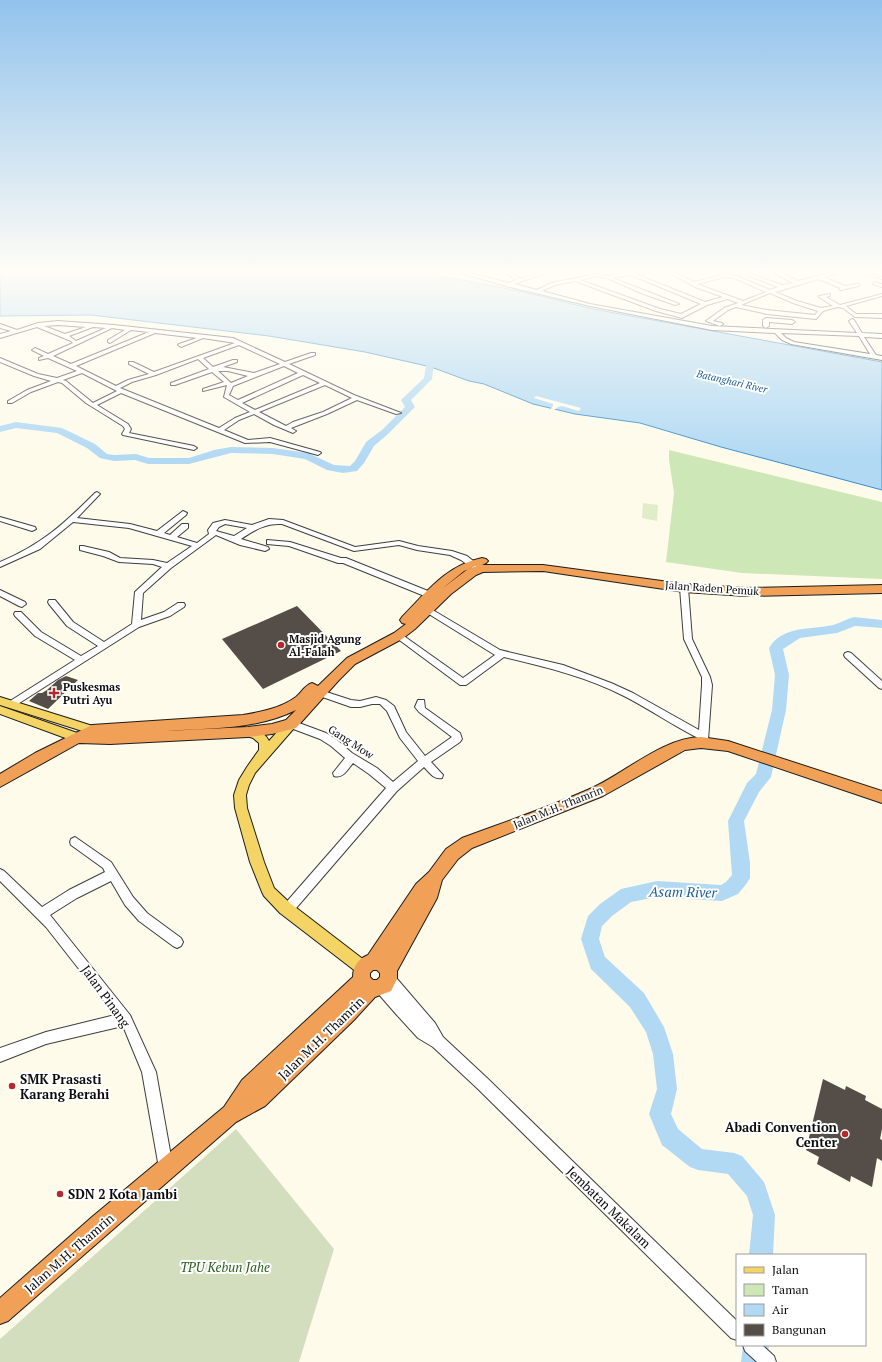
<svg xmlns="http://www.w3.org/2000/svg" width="882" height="1362" viewBox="0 0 882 1362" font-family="'PT Serif',serif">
	<rect width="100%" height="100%" fill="#fefbeb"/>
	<!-- green -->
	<polygon fill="#cee7b6" points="669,450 882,502 882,579 742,573 666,562 674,493 669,460"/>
	<!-- cemetery -->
	<polygon fill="#d3debe" points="236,1129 334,1249 299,1362 0,1362 0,1339"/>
	<!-- pitch -->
	<polygon fill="#e0eec8" points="643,503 658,505 657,521 642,518"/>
	<!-- water -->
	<polygon fill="#b1d9f4" stroke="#3a8dc9" points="0,270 411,270 524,292 593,309 882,362 882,490 721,447 640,423 575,414 533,404 484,384 469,381 431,367 365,352 269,336 91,315 0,316"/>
	<!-- pier -->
	<polygon fill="#fefbeb" points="536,396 581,408 579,411 562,406 558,407 552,412 549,411 553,406 553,404 534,398"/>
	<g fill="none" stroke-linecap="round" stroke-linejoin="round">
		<!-- river -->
		<g fill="#b1d9f4" fill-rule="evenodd">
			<polygon points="443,351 447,354 434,363 432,379 411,400 415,407 388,434 374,446 364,463 357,471 343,473 327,470 305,459 273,454 231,453 189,464 148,464 135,460 114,461 100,458 87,448 57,433 16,428 0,432 0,426 16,422 62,428 95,444 107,454 114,455 136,454 149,458 189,458 214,450 231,447 273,448 308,453 334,465 350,466 355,461 366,442 382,430 405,407 401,400 424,378 427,360"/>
			<path d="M854 617 882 620V628L855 626 837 633 800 638 783 649 789 675 786 710 771 777 759 792 744 821 750 863V878L747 883 738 894 722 901 657 897 631 902 612 916 602 926 599 939 605 957 644 993 664 1027 673 1054 677 1089 671 1114 678 1129 702 1149 734 1153 742 1156 764 1182 775 1215 773 1255H749L753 1215 747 1196 728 1174 698 1170 690 1167 662 1145 649 1114 657 1089 653 1054 646 1032 630 1007 591 969 581 939 588 916 600 904 621 889 657 881 721 885 726 882 732 875 728 821 747 783 756 774 772 710 775 675 769 648C783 625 811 630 833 625 840 623 847 619 854 617Z"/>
			<polygon points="743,1345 769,1345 767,1362 741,1362"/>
		</g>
	</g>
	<!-- building -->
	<g fill="#544d48">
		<polygon points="297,606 341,651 263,689 222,639"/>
		<polygon points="66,676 78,680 48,709 29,701 38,693 42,693 47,690 58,680"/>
		<polygon points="823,1079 845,1090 846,1086 866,1096 865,1100 882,1109 882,1129 880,1139 882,1140 882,1161 877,1158 872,1187 851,1176 850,1182 817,1164 819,1157 806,1150"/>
	</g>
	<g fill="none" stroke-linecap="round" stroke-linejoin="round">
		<defs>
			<g id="minor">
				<path d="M451 270H457L509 283 516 280 502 270H507L520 279 544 271 560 270 558 271 545 273 514 284 537 290 551 283 597 274 608 276 630 272 656 270 654 271 636 274 705 302 723 297 695 287 665 270H670L694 282 719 276 722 272 718 270H724L728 272 725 275 737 276 770 290 778 287 734 270H739L782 285 793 283 776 274V272H780L798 281 833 272V270H837V274L824 277 845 286 857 284H859V286L841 290 839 289 840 288 819 279 775 292 797 301 821 308 833 306 819 297V296L830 294V296L826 297 840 305 882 294V296L846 306 856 314H882V318L855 317 843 308 837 307 823 311 816 319 767 314 736 307 728 310 713 321 722 323 723 324 720 326 706 321 724 308 738 303 728 299 707 305 682 318 656 311 575 281 555 285 542 291 590 304 712 326 857 333 849 321 852 319 854 320 862 333 882 334V338L864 337 876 355 882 356V360L791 344 782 340 775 333 712 330 590 306 506 286ZM631 275 701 304 681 314 660 309 580 280 597 276 607 278 641 293 675 305 679 304 613 278ZM724 277 734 278 766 292 743 301 697 284ZM770 293 793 303 818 311 815 315 767 310 741 305ZM781 333 859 336 870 354 794 342 786 338Z"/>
				<polygon points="686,270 692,270 696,272 694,273"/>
				<polygon points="851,270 857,270 882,277 882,279"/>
				<polygon points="875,282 882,284 882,287 873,284 873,283"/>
				<polygon points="766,318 792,320 795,322 792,324 769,322 769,326 766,328 763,326 763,320"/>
				<path d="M58 321 114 325 233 338 285 362 311 353H315V355L289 364 354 395 401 413 396 414 357 400 327 414 291 428 296 431 293 433 274 425 254 414 239 420 224 430 248 440 270 438 320 452 321 453 318 455 270 442 245 443 121 393 97 405 128 424 131 429 129 433 194 446 197 448 194 450 123 435 122 434 125 429 123 426 86 403 62 383 58 382 31 392 12 403H8V401L27 390 51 381 34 376 0 362V358L38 374 57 378 77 371 48 358 39 360V358L44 356 32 350 35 348 48 354 73 343 71 341 37 327 0 338V334L11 331 0 328V324L17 330 38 323ZM58 325 86 327 65 334 44 326ZM93 327 106 328 76 341 69 336ZM112 328 125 330 108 340V342L110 343 131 330 149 332 71 364 53 356ZM155 333 197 338 179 344 178 345 181 347 203 338 235 343 154 372 133 362H129V364L149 374 128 380 116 386 76 366ZM239 345 280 364 254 373 223 367 237 362V360H233L213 367 203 358ZM198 359 209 369 171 383V385H175L212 372 224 382 203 389V391L227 385 224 397 250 412 235 418 219 428 120 388 132 382 156 375ZM284 366 298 373 238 400 229 395 233 386ZM218 371H228L248 376 231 383ZM82 373 117 391 93 403 66 381 63 380ZM303 375 320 383 255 410 242 403ZM325 385 352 398 323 412 293 422 286 426 259 412Z"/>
				<path d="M97 492 100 494 99 495 77 518 130 524 157 531 183 511 187 513 186 515 164 533 170 535 182 524H188V528L177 537 197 543 209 534 208 530 213 523 225 520 252 525 269 519 283 520 355 547 399 541 418 546 452 551 467 556 482 568 478 570H475L461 560 450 555 417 550 399 545 354 551 282 524C265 523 255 530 241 539L268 547 269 549 265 551 240 545 216 535 171 568 143 593 141 620 164 612 178 603H184L185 605 184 607 170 616 139 627 13 707H7L5 705 7 703 75 660 35 636 15 616 14 614 15 612H21L41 632 81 656 98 646 67 626 49 604 48 602 49 600H55L73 622 104 642 132 624 135 592 162 567 153 564 119 562 103 556 80 550V546H83L109 552 120 558 153 560 167 563 192 546 129 528 73 522 40 549 0 567V562C41 545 64 524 95 493ZM225 524 247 528 234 536 216 531 219 527Z"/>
				<polygon points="0,517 35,527 36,529 32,531 0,521"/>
				<polygon points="267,540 290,542 341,558 346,558 433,593 434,595 433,597 427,597 343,563 338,563 289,546 267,544"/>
				<path d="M684 585 688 588 692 639 710 677 712 685 708 740 706 743H700L698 738C674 726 651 710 626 697 588 677 546 667 504 657L466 685H460L394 636 398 633 401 634 463 678 495 655 424 611 425 609H431L500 650 563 665 611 683 633 693 699 730 702 685V677L684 639 680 588Z"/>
				<polygon points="0,590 25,602 26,604 22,607 19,606 0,596"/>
				<polygon points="848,652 851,653 882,681 882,689 879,688 845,657 844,655 845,653"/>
				<path d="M314 688 351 700 360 701 376 697 386 700 394 706 406 732 425 756 452 737 419 712 415 707 418 700H424L425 708 460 733 462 739 460 742 431 762 443 775 442 778C434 780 429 772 424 767L397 791 291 914 287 915 283 914 281 910 283 906 386 788 369 774 353 763C348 769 343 779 334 776L333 773 345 758 331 746 320 739 288 727 286 724 288 721 291 720 326 733 337 740 352 753 377 768 393 782 418 761 400 738 387 711 380 704H372L360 707H351L311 693 309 691 311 689Z"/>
				<polygon points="75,837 111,862 133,897 147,913 181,938 183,942 181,946 177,948 173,946 139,921 125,905 111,881 77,898 50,915 130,1015 156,1072 173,1168 171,1173 166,1175 161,1173 159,1168 142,1072 123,1026 46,1044 0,1062 0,1048 46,1032 115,1015 46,927 0,881 0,869 4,871 42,907 69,890 105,872 103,868 71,845 70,842 71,839"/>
				<polygon points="388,971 392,973 435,1023 443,1037 487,1078 737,1321 737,1340 731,1338 477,1088 433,1047 418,1038 396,1014 376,991 374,987 376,983 380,981 384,983 390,989 382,977 384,973"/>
				<polygon points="743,1345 762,1345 774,1356 776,1362 757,1362 745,1351"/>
			</g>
			<g id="major">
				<polygon points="0,697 96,727 98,730 96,733 92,734 0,705"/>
				<polygon points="0,706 83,735 85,738 83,741 79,743 0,714"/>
				<path d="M291 720 295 721 297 724 295 727 255 773 249 785 246 795 247 808 264 862 274 888 290 903 368 963 370 968 368 973 363 975 358 973 280 913 264 896 262 892 250 862 235 808 234 795 239 780 247 767 259 750V743L253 738 244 735 242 732 244 729C253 726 265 733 269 741L287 721Z"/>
			</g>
			<g id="highway">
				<path d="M482 558 486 559 488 561 486 563 482 565H543L684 584 746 588 882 585V593L746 596 684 592 543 571 483 572 476 575 451 594 415 629 402 639 355 664 339 680 296 728 272 734 248 737 110 744 79 743 0 787V774L35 753 92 725 243 715C261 712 281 708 296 697 302 692 304 686 312 683L318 686 347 658 394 633 406 624 402 623 400 620 402 617C427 592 445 566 482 558ZM475 566H477L468 569 443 588 464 571ZM296 710 286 720 272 724 248 727 165 731C208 728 256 730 296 710Z"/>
				<path d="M701 737 728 741 882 791V803L728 751 701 748 685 750 603 796 472 848 458 859 442 880 437 898 397 971V979L391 991 375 997 354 1020 265 1106 236 1122 8 1321 0 1324V1298L92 1217 224 1107 242 1080 353 977C353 966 358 959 368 955L416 884 429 872 446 849 462 838C505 822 550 807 592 788 627 772 662 738 701 737ZM373 970H377L380 973V977L377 980H373L370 977V973Z"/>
			</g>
		</defs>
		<!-- minor casing -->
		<use href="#minor" stroke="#3e3e3e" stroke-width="2"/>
		<!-- major casing -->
		<use href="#major" stroke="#1c1c1c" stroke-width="2"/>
		<!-- highway casing -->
		<use href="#highway" stroke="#1c1c1c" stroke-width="2"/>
		<!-- minor -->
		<use href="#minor" fill="#fff" fill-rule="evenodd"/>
		<!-- major -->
		<use href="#major" fill="#f4d465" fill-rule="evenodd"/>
		<!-- highway -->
		<use href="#highway" fill="#f0a057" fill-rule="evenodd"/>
	</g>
	<!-- sky -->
	<linearGradient id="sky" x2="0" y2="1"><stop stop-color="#92c3ed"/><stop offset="0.59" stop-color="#fffdf6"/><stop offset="1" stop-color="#fffdf6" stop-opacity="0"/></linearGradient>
	<rect width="882" height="460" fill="url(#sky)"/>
	<!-- markers -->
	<g fill="#b6282c" stroke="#fff" stroke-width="1.5">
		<circle cx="281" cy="645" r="4"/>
		<path d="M52 687h4v4h4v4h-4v4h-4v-4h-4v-4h4z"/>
		<circle cx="12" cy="1086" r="4"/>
		<circle cx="845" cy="1134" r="4"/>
		<circle cx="60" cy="1194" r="4"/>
	</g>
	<g text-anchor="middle" stroke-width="4" stroke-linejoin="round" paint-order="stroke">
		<!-- far-water labels -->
		<g font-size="10" font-style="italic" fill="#195e99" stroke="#fff">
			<text transform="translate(732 381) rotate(13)" y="4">Batanghari River</text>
		</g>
		<!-- street labels -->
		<g font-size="11" fill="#0b0b0b" stroke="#fff">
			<text transform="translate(712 588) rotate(4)" y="4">Jalan Raden Pemuk</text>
			<text transform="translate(351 742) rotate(33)" y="4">Gang Mow</text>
			<text transform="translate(558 807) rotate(-22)" y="4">Jalan M.H. Thamrin</text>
		</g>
		<!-- poi labels -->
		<g font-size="11" font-weight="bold" fill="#0b0b0b" stroke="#fff" text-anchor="start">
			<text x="289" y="643">Masjid Agung<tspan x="289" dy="13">Al-Falah</tspan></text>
			<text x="63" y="691">Puskesmas<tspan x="63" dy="13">Putri Ayu</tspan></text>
		</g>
		<!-- near-street labels -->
		<g font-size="13" fill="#0b0b0b" stroke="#fff">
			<text transform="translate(106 996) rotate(54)" y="5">Jalan Pinang</text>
			<text transform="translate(321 1038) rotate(-44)" y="5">Jalan M.H. Thamrin</text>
			<text transform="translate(609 1207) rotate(44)" y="5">Jembatan Makalam</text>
			<text transform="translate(69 1253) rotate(-41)" y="5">Jalan M.H. Thamrin</text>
		</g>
		<!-- near-poi labels -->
		<g font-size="13" font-weight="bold" fill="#0b0b0b" stroke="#fff" text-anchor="start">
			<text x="20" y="1084">SMK Prasasti<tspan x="20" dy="15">Karang Berahi</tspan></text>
			<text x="837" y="1132" text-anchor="end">Abadi Convention<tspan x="837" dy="15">Center</tspan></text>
			<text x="68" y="1199">SDN 2 Kota Jambi</text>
		</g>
		<!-- near-park labels -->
		<g font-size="13" font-style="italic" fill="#2b601f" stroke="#fff">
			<text x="225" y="1272">TPU Kebun Jahe</text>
		</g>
		<!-- near-water labels -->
		<g font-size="14" font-style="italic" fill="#195e99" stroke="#fff">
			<text transform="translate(683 892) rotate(1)" y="5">Asam River</text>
		</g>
	</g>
	<!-- legend -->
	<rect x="736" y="1254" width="130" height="92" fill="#ffffff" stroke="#9d9d9d"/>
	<rect x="744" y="1267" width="20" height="6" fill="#f4d465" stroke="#9d9d9d"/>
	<text x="772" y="1274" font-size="12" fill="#0b0b0b">Jalan</text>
	<rect x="744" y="1284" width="20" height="12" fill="#cee7b6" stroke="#9d9d9d"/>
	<text x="772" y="1294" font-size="12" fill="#0b0b0b">Taman</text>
	<rect x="744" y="1304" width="20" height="12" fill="#b1d9f4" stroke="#9d9d9d"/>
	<text x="772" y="1314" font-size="12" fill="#0b0b0b">Air</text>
	<rect x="744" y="1324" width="20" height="12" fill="#544d48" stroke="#9d9d9d"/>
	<text x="772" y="1334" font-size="12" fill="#0b0b0b">Bangunan</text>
</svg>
